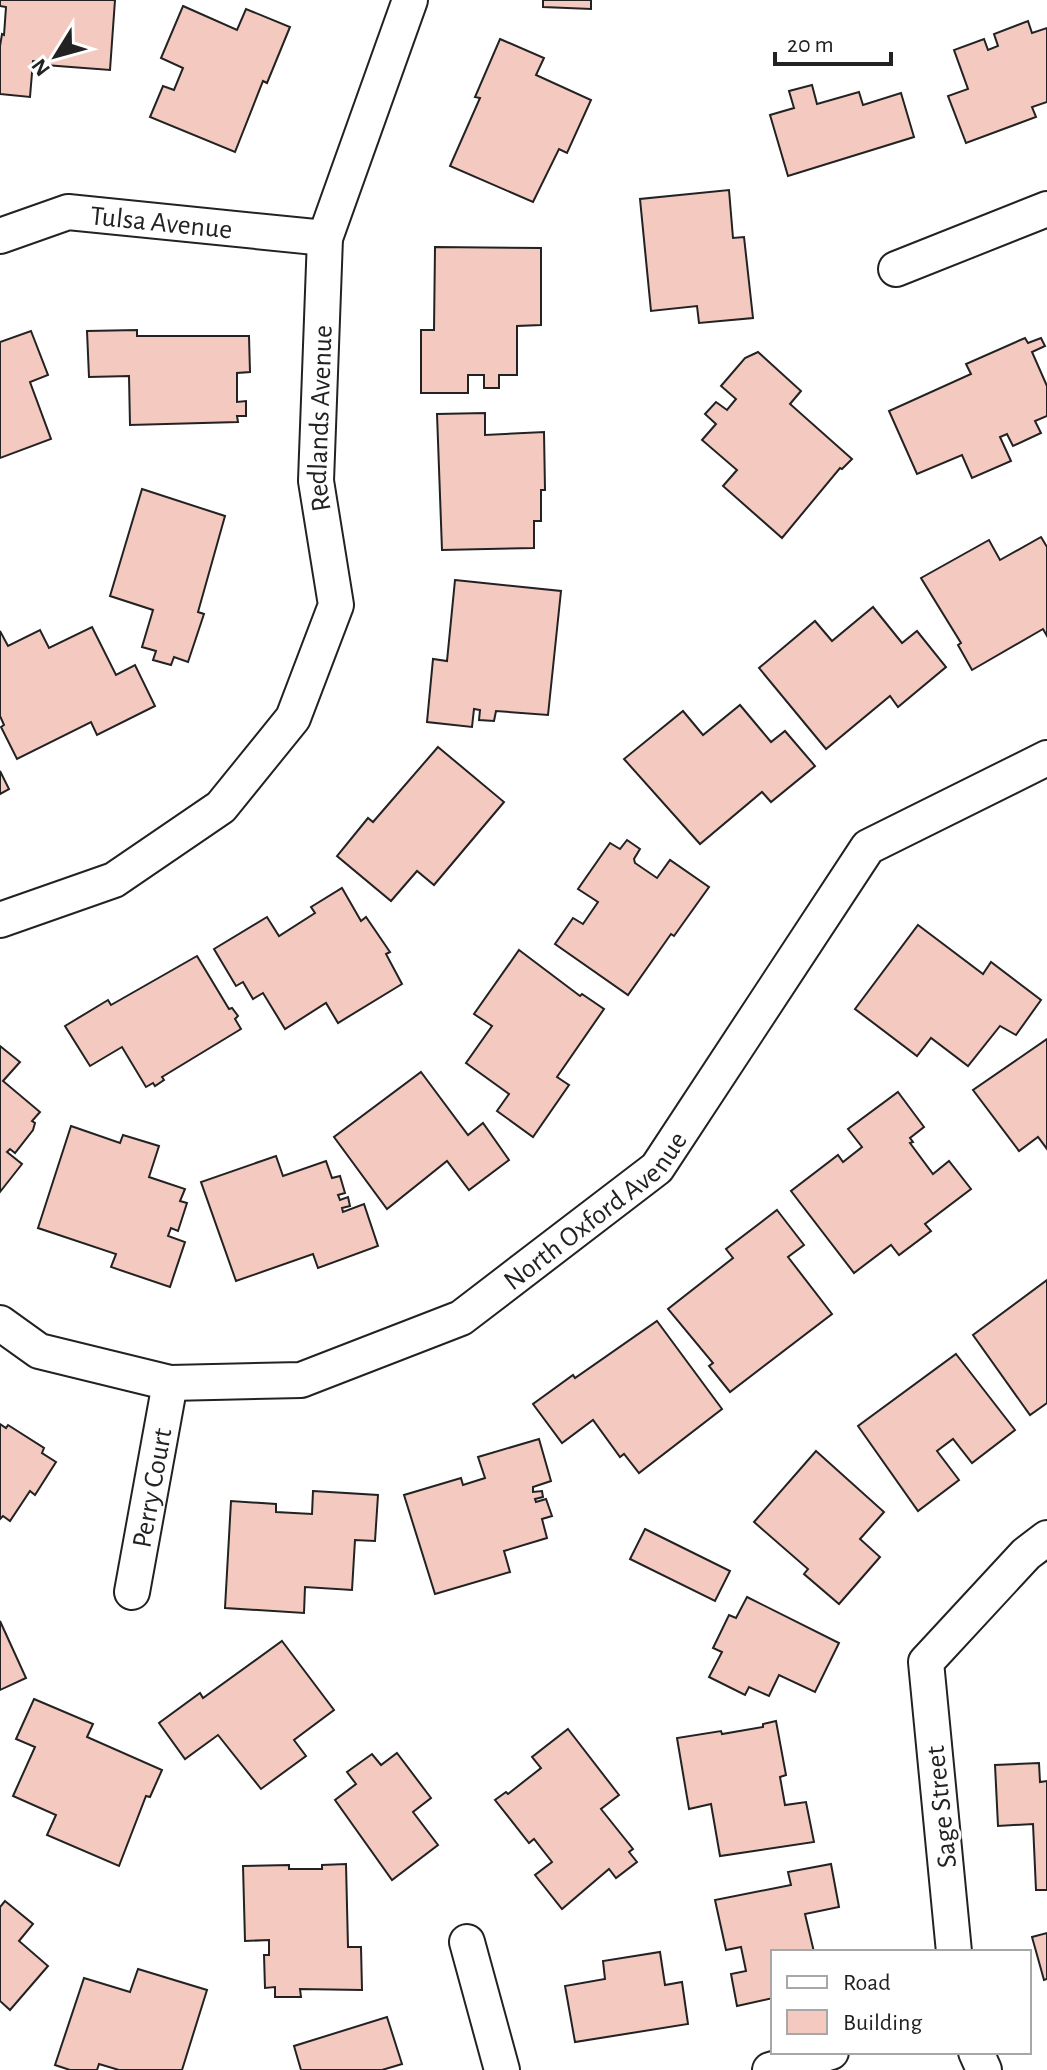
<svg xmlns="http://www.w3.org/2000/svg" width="1047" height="2070" viewBox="0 0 1047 2070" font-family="'Alegreya Sans',sans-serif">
	<rect width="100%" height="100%" fill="#fff"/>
	<!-- building -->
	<g fill="#f3c9c0" stroke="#222" stroke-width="2">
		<polygon points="0,0 115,0 110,70 45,65 45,62 33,61 30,97 0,94 0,46 2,34 4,35 6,7 0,6"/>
		<polygon points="543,0 591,0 591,9 543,7"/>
		<polygon points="183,6 237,30 246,9 290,27 267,83 263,81 235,152 150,117 163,86 174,90 183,68 161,58"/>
		<polygon points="1028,21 1032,33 1047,28 1047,102 1032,107 1036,117 966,143 948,96 968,89 954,50 984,39 988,50 998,46 994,34"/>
		<polygon points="500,39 544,58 536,75 591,100 567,153 559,149 533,202 450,166 480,98 475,97"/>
		<polygon points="812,85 817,104 859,92 863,105 901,93 914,137 788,176 770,115 794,108 789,91"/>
		<polygon points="729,190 733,238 744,237 753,318 699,323 697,306 651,311 640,199"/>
		<polygon points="435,247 541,248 541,325 517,326 517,375 499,375 499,388 484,388 484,375 468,375 468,393 421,393 421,330 434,330"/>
		<polygon points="137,330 137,336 249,336 250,372 237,373 237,402 246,401 246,416 237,416 238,422 130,425 129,376 89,377 87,331"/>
		<polygon points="31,331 48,375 30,382 51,439 0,458 0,342"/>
		<polygon points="1025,338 1028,343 1041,338 1045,346 1032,352 1047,386 1047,416 1035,421 1041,433 1013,446 1007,434 1000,437 1011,461 972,478 962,455 917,474 889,411 971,374 966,364"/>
		<polygon points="758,352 801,391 790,404 852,459 842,469 840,468 782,538 723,486 737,470 702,440 716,424 705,414 716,402 727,410 736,399 721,386 745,358"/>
		<polygon points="485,413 485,435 544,432 545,490 541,490 541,521 534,521 534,548 442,550 437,414"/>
		<polygon points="142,489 225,516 198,612 204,614 188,662 174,657 171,665 153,660 156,651 142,647 153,610 110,596"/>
		<polygon points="1041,537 1047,547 1047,636 1043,629 972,670 958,645 961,643 921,578 989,540 1000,560"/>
		<polygon points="455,580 561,591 548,715 496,711 494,721 479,720 480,710 474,709 472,727 427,722 433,659 447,661"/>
		<polygon points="873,607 902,643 917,631 946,667 898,707 890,696 826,749 759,668 815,621 832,641"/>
		<polygon points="92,627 116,675 135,665 155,706 97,735 91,722 17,759 1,727 4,725 0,716 0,631 8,646 40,630 49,648"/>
		<polygon points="740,705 771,742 785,731 815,766 771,802 762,792 700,844 624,759 683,711 703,735"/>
		<polygon points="438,747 504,802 434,885 417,871 391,901 337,856 368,818 373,822"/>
		<polygon points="0,771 9,789 0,794"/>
		<polygon points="627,840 640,849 634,859 635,863 657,878 670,860 709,887 674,936 671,934 628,995 555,944 573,918 583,924 598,902 578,889 610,843 620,849"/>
		<polygon points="342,888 361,921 366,917 390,952 386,954 402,984 338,1023 326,1003 285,1029 263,993 253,999 243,982 236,986 214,949 267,917 279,936 315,913 311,907"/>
		<polygon points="918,925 983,974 991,962 1041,1000 1016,1035 1000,1026 968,1066 931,1038 917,1056 855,1009"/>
		<polygon points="519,950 580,996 582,994 604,1009 557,1077 569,1085 533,1137 497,1111 509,1094 466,1063 492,1026 474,1014"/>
		<polygon points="197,956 229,1009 232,1008 238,1016 235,1019 241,1029 162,1077 164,1080 155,1086 153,1083 146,1087 122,1047 90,1066 65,1026 108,1000 111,1005"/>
		<polygon points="1047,1039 1047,1149 1038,1137 1019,1151 973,1090"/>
		<polygon points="0,1046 20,1062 3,1081 40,1112 32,1121 35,1123 33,1130 15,1153 10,1149 7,1152 22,1164 0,1192"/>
		<polygon points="421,1072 468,1135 483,1123 509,1160 469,1190 447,1161 387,1209 334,1137"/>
		<polygon points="898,1092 924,1127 910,1138 913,1142 910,1143 933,1174 949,1161 971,1189 925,1224 931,1231 899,1255 891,1245 854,1273 791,1191 838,1155 843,1162 862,1147 848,1129"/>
		<polygon points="71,1126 120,1143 123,1135 159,1146 149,1177 185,1189 180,1201 187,1203 178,1231 171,1228 168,1236 185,1242 170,1287 111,1267 116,1254 38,1228"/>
		<polygon points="276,1156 283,1176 326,1161 332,1178 340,1176 345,1193 338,1195 340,1200 348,1197 350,1206 342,1208 343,1212 364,1204 378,1246 318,1268 313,1254 236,1281 201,1182"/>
		<polygon points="777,1210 804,1245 788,1257 832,1314 730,1392 709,1366 713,1363 668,1309 733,1258 726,1249"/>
		<polygon points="1047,1280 1047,1403 1030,1415 973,1335"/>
		<polygon points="657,1321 722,1409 639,1473 624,1454 620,1457 593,1420 562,1443 533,1404 573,1375 575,1378"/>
		<polygon points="956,1354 1015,1430 972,1463 953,1439 937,1451 959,1480 918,1511 858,1426"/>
		<polygon points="0,1424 6,1428 8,1425 44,1448 42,1453 56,1462 35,1495 30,1491 10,1521 3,1516 0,1519"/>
		<polygon points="539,1439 551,1481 533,1487 533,1492 542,1491 543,1497 535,1499 536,1502 546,1499 552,1516 542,1519 547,1538 504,1551 510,1572 435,1594 404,1495 461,1478 463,1485 485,1478 478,1457"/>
		<polygon points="816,1451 884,1512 860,1539 880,1557 839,1604 804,1574 808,1569 754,1522"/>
		<polygon points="313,1491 378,1495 375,1541 355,1540 352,1590 305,1587 304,1613 225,1608 231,1501 276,1504 276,1512 312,1514"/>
		<polygon points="645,1529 730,1571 715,1601 630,1559"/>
		<polygon points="747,1597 839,1643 815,1692 779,1675 769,1696 749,1687 745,1695 709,1677 722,1652 713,1648 729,1615 736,1618"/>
		<polygon points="0,1621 26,1678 0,1690"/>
		<polygon points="282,1641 334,1710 294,1740 306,1756 261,1789 218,1735 185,1759 159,1723 200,1693 203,1698"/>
		<polygon points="34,1699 93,1724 87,1737 162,1770 150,1797 146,1796 119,1866 47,1835 56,1815 13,1796 35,1747 16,1739"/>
		<polygon points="776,1721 786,1775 780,1777 785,1805 806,1802 814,1842 720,1856 711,1804 689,1809 677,1738 721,1731 722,1734 763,1727 763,1724"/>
		<polygon points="568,1729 619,1795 601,1809 633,1849 629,1852 637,1862 616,1878 609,1869 562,1909 535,1875 552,1862 534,1839 529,1843 495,1800 506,1792 508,1794 541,1768 532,1757"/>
		<polygon points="397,1753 431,1798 413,1812 438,1845 392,1880 335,1800 356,1784 347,1772 372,1754 381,1765"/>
		<polygon points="1039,1763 1040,1782 1047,1781 1047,1890 1036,1890 1033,1824 998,1826 995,1765"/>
		<polygon points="346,1864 348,1947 361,1947 362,1990 300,1989 301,1997 275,1997 275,1987 265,1988 264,1955 269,1955 269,1940 245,1941 243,1866 289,1865 289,1869 322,1869 322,1865"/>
		<polygon points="831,1864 839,1907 805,1914 814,1952 773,1952 773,1998 737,2006 731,1974 746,1971 741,1947 726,1950 715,1900 791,1885 788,1872"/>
		<polygon points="5,1901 33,1924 19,1941 48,1966 10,2010 0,2001 0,1907"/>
		<polygon points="1047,1933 1047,1979 1044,1980 1032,1937"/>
		<polygon points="660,1952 665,1985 682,1982 688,2024 575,2042 565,1986 605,1979 603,1961"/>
		<polygon points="138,1969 207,1990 182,2070 119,2070 99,2064 97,2070 70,2070 55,2065 84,1978 130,1992"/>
		<polygon points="387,2017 402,2064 382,2070 301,2070 294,2046"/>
	</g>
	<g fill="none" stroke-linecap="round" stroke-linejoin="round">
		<defs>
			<g id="minor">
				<path id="s1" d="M0 236 68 212 325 238"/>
				<polyline points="896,269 1047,209"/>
				<path id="s2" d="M0 920 114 880 221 807 293 718 336 605 316 481 325 238 410 0"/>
				<path id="s3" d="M0 1323 39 1351 170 1383 301 1380 461 1318 657 1168 868 847 1047 758"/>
				<path id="s4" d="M132 1592 170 1383"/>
				<polyline points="467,1942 502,2070"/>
				<polyline points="954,1952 926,1662 1026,1554 1047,1538"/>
				<polyline points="976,2052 984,2070"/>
				<polyline points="770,2070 831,2052"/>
			</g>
		</defs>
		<!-- minor casing -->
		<use href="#minor" stroke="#222" stroke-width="38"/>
		<!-- minor -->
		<use href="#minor" stroke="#fff" stroke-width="34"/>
	</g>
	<g text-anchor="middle" stroke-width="6" stroke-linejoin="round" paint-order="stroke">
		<!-- street labels -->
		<g font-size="28" fill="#222" stroke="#fff">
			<text dy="10" stroke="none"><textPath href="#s1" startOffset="166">Tulsa Avenue</textPath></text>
			<text dy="10" stroke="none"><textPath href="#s2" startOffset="674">Redlands Avenue</textPath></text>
			<text dy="10" stroke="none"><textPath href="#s3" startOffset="658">North Oxford Avenue</textPath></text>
			<text dy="10" stroke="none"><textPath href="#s4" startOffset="106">Perry Court</textPath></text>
			<text transform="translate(940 1807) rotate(-96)" y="10">Sage Street</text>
		</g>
	</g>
	<!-- legend -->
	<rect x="771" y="1950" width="260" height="104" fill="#ffffff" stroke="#a7a7a7" stroke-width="2"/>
	<rect x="787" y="1976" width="40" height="12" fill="#ffffff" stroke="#a7a7a7" stroke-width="2"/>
	<text x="843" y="1990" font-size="24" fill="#222222">Road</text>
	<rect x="787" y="2010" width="40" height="24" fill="#f3c9c0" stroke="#a7a7a7" stroke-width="2"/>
	<text x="843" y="2030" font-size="24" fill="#222222">Building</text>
	<!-- north arrow -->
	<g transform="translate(56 56) rotate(233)" stroke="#ffffff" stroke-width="6" paint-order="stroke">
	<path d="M0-6L14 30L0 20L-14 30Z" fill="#222222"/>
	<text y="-12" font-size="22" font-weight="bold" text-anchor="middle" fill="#222222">N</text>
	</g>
	<!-- scale -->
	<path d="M775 52v12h116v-12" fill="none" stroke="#222222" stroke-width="4"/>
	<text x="787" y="52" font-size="24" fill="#222222" stroke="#ffffff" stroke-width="6" paint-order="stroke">20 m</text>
</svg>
